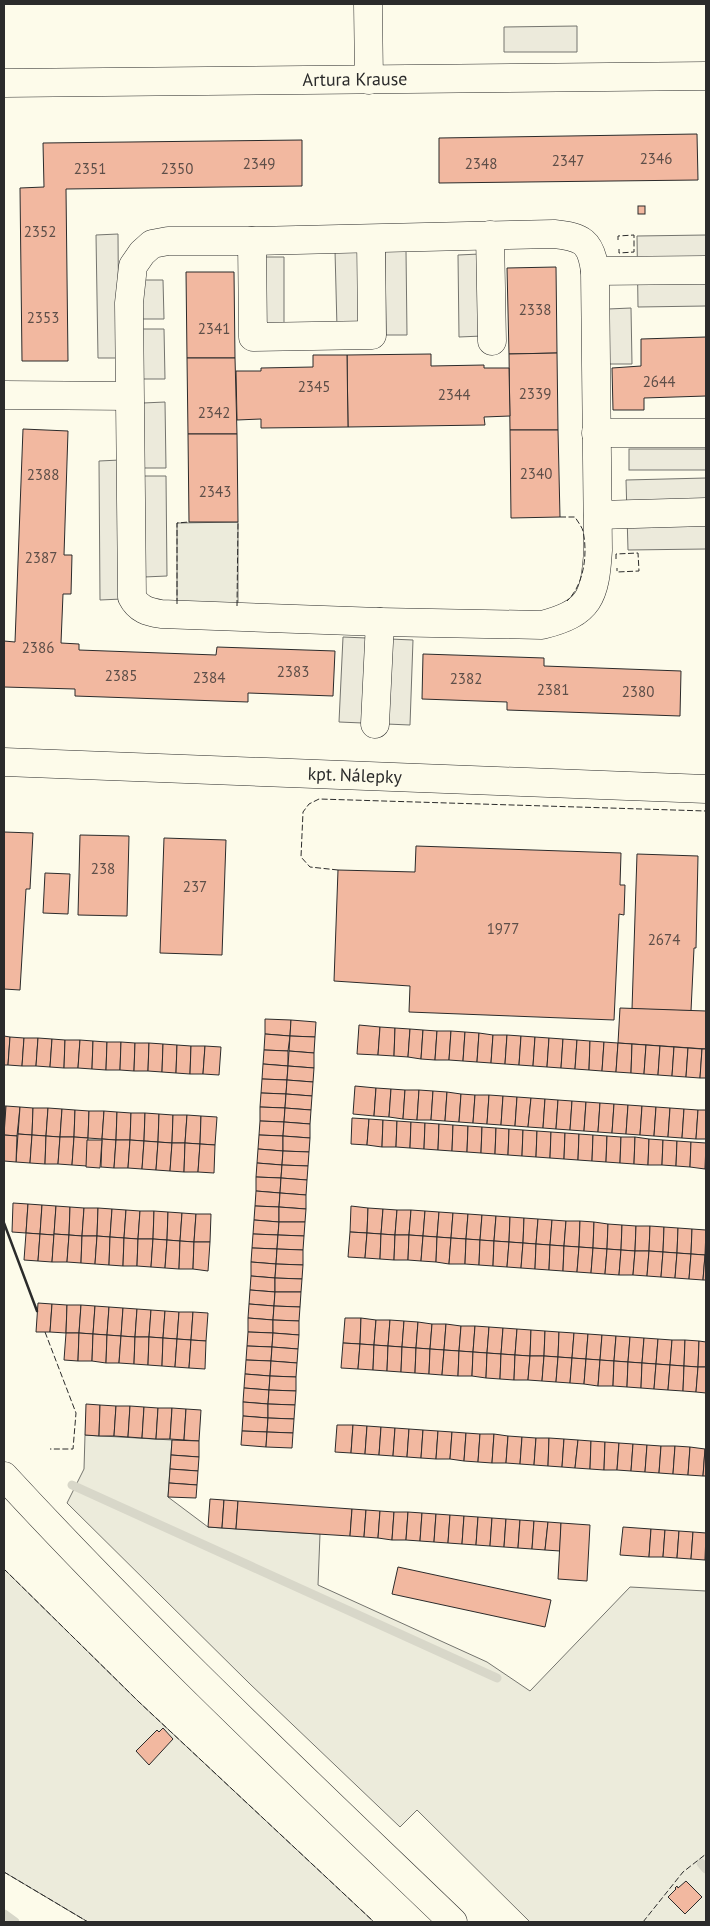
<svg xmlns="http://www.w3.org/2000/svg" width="710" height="1926" viewBox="0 0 710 1926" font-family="'PT Sans',sans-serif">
	<rect width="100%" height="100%" fill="#fdfbea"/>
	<!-- green -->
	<g fill="#ecebdb" stroke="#74746e">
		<polygon points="238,522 238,606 177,604 177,523"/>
		<polygon points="85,1435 172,1440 168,1497 208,1527 320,1534 318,1585 487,1662 530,1691 630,1587 706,1591 706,1922 530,1922 417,1810 400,1827 250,1684 67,1503 84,1469"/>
		<polygon points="4,1569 139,1702 374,1922 88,1922 4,1872"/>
	</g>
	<!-- parking -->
	<g fill="#eceadb" stroke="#74746e">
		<polygon points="577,26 577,52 504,52 504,27"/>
		<polygon points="118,234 119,358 98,358 96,235"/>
		<polygon points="706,235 706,306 638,307 637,236"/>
		<polygon points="335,250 358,250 359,328 337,328"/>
		<polygon points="385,250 406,250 407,335 386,335"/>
		<polygon points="480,254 482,336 459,337 458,255"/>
		<polygon points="263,257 284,257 284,324 264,324"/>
		<polygon points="141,280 163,280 164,319 141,319"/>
		<polygon points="631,308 632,364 609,364 608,309"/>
		<polygon points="141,329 164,329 165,379 142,379"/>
		<polygon points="165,402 166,468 143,468 143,403"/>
		<rect x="629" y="449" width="77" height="21"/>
		<polygon points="120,460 122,599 100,600 99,461"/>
		<polygon points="143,476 166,476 167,576 144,577"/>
		<polygon points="706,478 706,549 628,550 626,480"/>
		<polygon points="343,637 413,640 410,725 339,722"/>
	</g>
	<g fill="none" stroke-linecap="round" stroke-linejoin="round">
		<!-- stream -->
		<g stroke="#d8d7c9" stroke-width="9">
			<polyline points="72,1485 497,1678"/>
			<polyline points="701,1863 706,1869"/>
			<polyline points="4,1914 15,1922"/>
		</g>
	</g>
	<!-- building -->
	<g fill="#f2b8a0" stroke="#2b2b2b">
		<polygon points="697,134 698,180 439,183 439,138"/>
		<polygon points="302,140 302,186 66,189 68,361 22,361 20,188 44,187 43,143"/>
		<rect x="638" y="206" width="7" height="8"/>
		<polygon points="556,267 557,353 509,354 507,268"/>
		<polygon points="186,272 234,272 235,358 187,358"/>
		<polygon points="706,337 706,396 644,398 644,410 613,410 612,368 641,366 641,339"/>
		<polygon points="557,353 558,430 510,430 509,354"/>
		<polygon points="431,354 431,366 484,365 484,368 509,368 510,416 484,417 485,425 348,427 347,355"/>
		<polygon points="313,355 347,355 348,427 261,428 261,419 237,420 236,371 261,371 261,368 313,367"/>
		<polygon points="187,358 235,358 237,434 188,434"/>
		<polygon points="23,429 68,431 64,555 72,555 71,594 63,594 61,643 79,644 79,650 216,655 217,647 335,651 333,696 248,693 248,702 75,696 75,689 4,687 4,641 15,642"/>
		<polygon points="510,430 558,430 560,517 511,518"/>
		<polygon points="188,434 237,434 238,522 189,522"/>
		<polygon points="423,654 544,658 544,666 681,671 680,716 507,710 507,702 422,699"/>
		<polygon points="4,832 33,833 30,889 26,889 20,990 4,989"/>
		<polygon points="80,835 129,836 127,916 78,915"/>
		<polygon points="164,838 226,840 222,955 160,953"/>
		<polygon points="416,846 621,853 620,885 625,885 624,915 619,914 614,1020 409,1012 410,986 334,981 338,870 415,872"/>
		<polygon points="637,854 698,856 696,948 694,948 691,1011 632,1009"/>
		<polygon points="45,873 70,874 68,914 43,913"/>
		<polygon points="620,1008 706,1011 706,1049 618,1043"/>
		<polygon points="265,1019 291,1020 290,1036 265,1034"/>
		<polygon points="291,1020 316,1022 315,1037 290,1036"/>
		<polygon points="359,1025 380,1027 378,1055 357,1054"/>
		<polygon points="380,1027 395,1028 394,1056 378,1055"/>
		<polygon points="395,1028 410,1029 408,1057 394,1056"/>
		<polygon points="410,1029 423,1030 421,1059 408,1057"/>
		<polygon points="423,1030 437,1031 435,1060 421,1059"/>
		<polygon points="437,1031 451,1031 449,1060 435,1060"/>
		<polygon points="451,1031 465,1032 463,1061 449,1060"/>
		<polygon points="465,1032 479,1033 477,1062 463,1061"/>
		<polygon points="479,1033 493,1035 491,1063 477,1062"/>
		<polygon points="265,1034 290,1036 288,1051 264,1050"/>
		<polygon points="493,1035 507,1035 505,1064 491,1063"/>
		<polygon points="507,1035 521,1036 519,1065 505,1064"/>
		<polygon points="4,1036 10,1037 8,1065 4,1065"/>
		<polygon points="290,1036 315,1037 314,1053 289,1051"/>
		<polygon points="521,1036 535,1037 533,1066 519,1065"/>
		<polygon points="10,1037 24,1038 22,1066 8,1065"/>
		<polygon points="535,1037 549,1038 547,1067 533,1066"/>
		<polygon points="24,1038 38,1038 36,1066 22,1066"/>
		<polygon points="38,1038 52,1039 50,1067 36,1066"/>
		<polygon points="549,1038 563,1039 561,1068 547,1067"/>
		<polygon points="52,1039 65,1040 64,1068 50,1067"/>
		<polygon points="563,1039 577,1040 575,1069 561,1068"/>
		<polygon points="65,1040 80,1040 78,1068 64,1068"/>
		<polygon points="80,1040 93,1041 92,1069 78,1068"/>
		<polygon points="577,1040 590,1041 589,1070 575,1069"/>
		<polygon points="93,1041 107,1042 106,1070 92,1069"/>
		<polygon points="590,1041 604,1042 602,1071 589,1070"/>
		<polygon points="107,1042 121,1042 120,1070 106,1070"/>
		<polygon points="121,1042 135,1043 134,1071 120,1070"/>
		<polygon points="604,1042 618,1043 616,1072 602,1071"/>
		<polygon points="135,1043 149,1043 148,1071 134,1071"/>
		<polygon points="149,1043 163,1044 162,1072 148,1071"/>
		<polygon points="618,1043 632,1044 631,1073 616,1072"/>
		<polygon points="163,1044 177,1045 176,1073 162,1072"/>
		<polygon points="632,1044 646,1045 644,1074 631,1073"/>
		<polygon points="177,1045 191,1046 190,1074 176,1073"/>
		<polygon points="646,1045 660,1046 658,1075 644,1074"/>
		<polygon points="191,1046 205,1046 203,1074 190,1074"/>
		<polygon points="205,1046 221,1047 219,1075 203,1074"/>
		<polygon points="660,1046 674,1047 672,1076 658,1075"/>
		<polygon points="674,1047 688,1048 686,1077 672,1076"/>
		<polygon points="688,1048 702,1049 700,1078 686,1077"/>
		<polygon points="702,1049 706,1049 706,1078 700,1078"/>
		<polygon points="264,1050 288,1051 288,1066 263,1064"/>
		<polygon points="289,1051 314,1053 314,1068 288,1066"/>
		<polygon points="263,1064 288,1066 287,1080 262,1079"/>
		<polygon points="288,1066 314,1068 313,1082 287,1080"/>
		<polygon points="262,1079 287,1080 286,1094 261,1093"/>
		<polygon points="287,1080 313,1082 312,1096 286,1094"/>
		<polygon points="355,1086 376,1088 374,1116 353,1114"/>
		<polygon points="376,1088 391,1089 389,1117 374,1116"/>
		<polygon points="391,1089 405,1090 403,1119 389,1117"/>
		<polygon points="405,1090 419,1090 417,1120 403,1119"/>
		<polygon points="419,1090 433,1091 431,1120 417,1120"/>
		<polygon points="433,1091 447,1092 445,1121 431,1120"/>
		<polygon points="447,1092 461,1094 459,1122 445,1121"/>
		<polygon points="261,1093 286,1094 285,1108 260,1107"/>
		<polygon points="286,1094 312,1096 311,1110 285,1108"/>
		<polygon points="461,1094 475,1095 473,1123 459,1122"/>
		<polygon points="475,1095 489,1095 487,1124 473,1123"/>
		<polygon points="489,1095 503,1096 501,1125 487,1124"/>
		<polygon points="503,1096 517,1097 515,1126 501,1125"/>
		<polygon points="517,1097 531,1098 528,1127 515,1126"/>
		<polygon points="531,1098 545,1099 543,1128 528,1127"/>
		<polygon points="545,1099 558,1100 556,1129 543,1128"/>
		<polygon points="558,1100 572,1101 570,1130 556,1129"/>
		<polygon points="572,1101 586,1102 584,1131 570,1130"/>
		<polygon points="586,1102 600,1103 598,1132 584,1131"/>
		<polygon points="600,1103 614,1104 612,1133 598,1132"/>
		<polygon points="614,1104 628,1105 626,1134 612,1133"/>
		<polygon points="628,1105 642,1106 640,1135 626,1134"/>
		<polygon points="4,1106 6,1106 4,1132"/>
		<polygon points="6,1106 20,1107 17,1136 4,1135"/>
		<polygon points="642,1106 656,1107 654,1136 640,1135"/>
		<polygon points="20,1107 33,1108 32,1135 18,1134"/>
		<polygon points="260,1107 285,1108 284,1122 260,1121"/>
		<polygon points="656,1107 670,1108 668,1137 654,1136"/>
		<polygon points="33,1108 48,1108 46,1136 32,1135"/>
		<polygon points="48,1108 62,1109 60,1137 46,1136"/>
		<polygon points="285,1108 311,1110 310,1124 284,1122"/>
		<polygon points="670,1108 684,1109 682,1138 668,1137"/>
		<polygon points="62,1109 75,1110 74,1137 60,1137"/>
		<polygon points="684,1109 698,1110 696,1139 682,1138"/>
		<polygon points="75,1110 89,1111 88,1138 74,1137"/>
		<polygon points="698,1110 706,1110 706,1139 696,1139"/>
		<polygon points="89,1111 104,1111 102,1139 88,1138"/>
		<polygon points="104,1111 117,1112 116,1140 102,1139"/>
		<polygon points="117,1112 131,1113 130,1140 116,1140"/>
		<polygon points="131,1113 145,1113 144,1141 130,1140"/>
		<polygon points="145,1113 159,1114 158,1142 144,1141"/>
		<polygon points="159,1114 173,1115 172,1143 158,1142"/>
		<polygon points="173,1115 187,1115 185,1143 172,1143"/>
		<polygon points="187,1115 201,1116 200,1144 185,1143"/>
		<polygon points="201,1116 217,1117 215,1145 200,1144"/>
		<polygon points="352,1118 369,1119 367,1145 351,1144"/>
		<polygon points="369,1119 383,1120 382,1147 367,1145"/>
		<polygon points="383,1120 397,1121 396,1147 382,1147"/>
		<polygon points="260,1121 284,1122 283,1136 259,1135"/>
		<polygon points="397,1121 411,1122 410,1148 396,1147"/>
		<polygon points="284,1122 310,1124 310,1138 283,1136"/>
		<polygon points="411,1122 425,1123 424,1149 410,1148"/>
		<polygon points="425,1123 439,1124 438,1150 424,1149"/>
		<polygon points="439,1124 453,1125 452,1151 438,1150"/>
		<polygon points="453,1125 468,1126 467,1152 452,1151"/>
		<polygon points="468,1126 482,1127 481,1153 467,1152"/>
		<polygon points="482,1127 496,1128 495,1154 481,1153"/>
		<polygon points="496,1128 509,1129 508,1155 495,1154"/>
		<polygon points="509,1129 523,1130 522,1156 508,1155"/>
		<polygon points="523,1130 537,1131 536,1157 522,1156"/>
		<polygon points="537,1131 551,1132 550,1158 536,1157"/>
		<polygon points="551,1132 565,1133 564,1159 550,1158"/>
		<polygon points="565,1133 579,1134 578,1160 564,1159"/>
		<polygon points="18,1134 32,1135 30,1163 16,1162"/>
		<polygon points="579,1134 593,1135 592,1161 578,1160"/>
		<polygon points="4,1135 17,1136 16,1162 4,1161"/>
		<polygon points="32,1135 46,1136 45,1164 30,1163"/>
		<polygon points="259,1135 283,1136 283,1151 258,1149"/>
		<polygon points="593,1135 607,1136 606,1162 592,1161"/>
		<polygon points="46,1136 60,1137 58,1164 45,1164"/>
		<polygon points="283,1136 310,1138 309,1152 283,1151"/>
		<polygon points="607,1136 621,1137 620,1163 606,1162"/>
		<polygon points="60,1137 74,1137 72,1165 58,1164"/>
		<polygon points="74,1137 88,1138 87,1166 72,1165"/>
		<polygon points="621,1137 635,1137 634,1164 620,1163"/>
		<polygon points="635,1137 649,1139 648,1165 634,1164"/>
		<polygon points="102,1139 116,1140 114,1168 101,1167"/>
		<polygon points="649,1139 663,1140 662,1165 648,1165"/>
		<polygon points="87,1140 102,1140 100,1168 86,1167"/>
		<polygon points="116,1140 130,1140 128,1168 114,1168"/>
		<polygon points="130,1140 144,1141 142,1169 128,1168"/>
		<polygon points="663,1140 677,1141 676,1166 662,1165"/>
		<polygon points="144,1141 158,1142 156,1170 142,1169"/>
		<polygon points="677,1141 691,1142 690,1167 676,1166"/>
		<polygon points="158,1142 172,1143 170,1171 156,1170"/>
		<polygon points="691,1142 706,1143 705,1169 690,1167"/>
		<polygon points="172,1143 185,1143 184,1172 170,1171"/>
		<polygon points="185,1143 200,1144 198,1172 184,1172"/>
		<polygon points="200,1144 215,1145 214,1173 198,1172"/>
		<polygon points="258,1149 283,1151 282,1165 257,1163"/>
		<polygon points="283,1151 309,1152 308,1166 282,1165"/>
		<polygon points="257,1163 282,1165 281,1178 256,1177"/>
		<polygon points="282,1165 308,1166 307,1180 281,1178"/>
		<polygon points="256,1177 281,1178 280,1193 256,1191"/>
		<polygon points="281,1178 307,1180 306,1195 280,1193"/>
		<polygon points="256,1191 280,1193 279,1207 255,1206"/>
		<polygon points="280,1193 306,1195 306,1209 279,1207"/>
		<polygon points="13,1203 28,1204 26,1233 12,1232"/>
		<polygon points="28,1204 42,1205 40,1234 26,1233"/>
		<polygon points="42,1205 56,1206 54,1235 40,1234"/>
		<polygon points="56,1206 70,1207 69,1235 54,1234"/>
		<polygon points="255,1206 279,1207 279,1222 254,1220"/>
		<polygon points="351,1206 368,1208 367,1233 350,1232"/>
		<polygon points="70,1207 84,1208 82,1236 69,1235"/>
		<polygon points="279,1207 306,1209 305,1222 279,1222"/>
		<polygon points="84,1208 98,1208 97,1236 82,1236"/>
		<polygon points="98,1208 112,1209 110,1237 97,1236"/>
		<polygon points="368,1208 383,1209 381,1234 367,1233"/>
		<polygon points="112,1209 126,1210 124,1238 110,1237"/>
		<polygon points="383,1209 397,1210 395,1235 381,1234"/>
		<polygon points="126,1210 140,1211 138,1239 124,1238"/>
		<polygon points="397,1210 411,1210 409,1235 395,1235"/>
		<polygon points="411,1210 425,1211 423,1236 409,1235"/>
		<polygon points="140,1211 154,1211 153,1239 138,1239"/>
		<polygon points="154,1211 168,1212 167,1240 153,1239"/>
		<polygon points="425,1211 439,1212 437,1237 423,1236"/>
		<polygon points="168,1212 182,1213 180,1241 167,1240"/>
		<polygon points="439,1212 453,1213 451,1238 437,1237"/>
		<polygon points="182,1213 196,1214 194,1242 180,1241"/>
		<polygon points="453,1213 468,1214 466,1239 451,1238"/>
		<polygon points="196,1214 211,1214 210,1242 194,1242"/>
		<polygon points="468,1214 482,1215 480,1240 466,1239"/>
		<polygon points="482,1215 496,1216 494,1241 480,1240"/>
		<polygon points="496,1216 510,1217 509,1242 494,1241"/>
		<polygon points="510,1217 524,1218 523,1243 509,1242"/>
		<polygon points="524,1218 538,1219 536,1244 523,1243"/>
		<polygon points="538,1219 552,1220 550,1245 536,1244"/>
		<polygon points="254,1220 279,1222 278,1235 253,1234"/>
		<polygon points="552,1220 566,1221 564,1246 550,1245"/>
		<polygon points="566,1221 580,1221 579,1247 564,1246"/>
		<polygon points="580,1221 594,1222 593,1248 579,1247"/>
		<polygon points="279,1222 305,1222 304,1236 278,1235"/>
		<polygon points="594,1222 608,1224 607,1249 593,1248"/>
		<polygon points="608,1224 622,1225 621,1250 607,1249"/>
		<polygon points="622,1225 636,1226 635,1251 621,1250"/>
		<polygon points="636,1226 650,1226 649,1251 635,1251"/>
		<polygon points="650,1226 664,1227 663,1252 649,1251"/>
		<polygon points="664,1227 678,1228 677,1253 663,1252"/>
		<polygon points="678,1228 692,1229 691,1254 677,1253"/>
		<polygon points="692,1229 706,1230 705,1255 691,1254"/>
		<polygon points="350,1232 367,1233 365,1258 348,1257"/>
		<polygon points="26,1233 40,1234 38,1261 24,1260"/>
		<polygon points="367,1233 381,1234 380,1259 365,1258"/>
		<polygon points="40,1234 54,1235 52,1262 38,1261"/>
		<polygon points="54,1234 69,1235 67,1262 52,1262"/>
		<polygon points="253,1234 278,1235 277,1249 252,1248"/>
		<polygon points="381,1234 395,1235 394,1260 380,1259"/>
		<polygon points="69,1235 82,1236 81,1263 67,1262"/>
		<polygon points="278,1235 304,1236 303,1250 277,1249"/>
		<polygon points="395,1235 409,1235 408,1260 394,1260"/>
		<polygon points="409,1235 423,1236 421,1261 408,1260"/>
		<polygon points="82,1236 97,1236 95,1264 81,1263"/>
		<polygon points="97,1236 110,1237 109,1265 95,1264"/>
		<polygon points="423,1236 437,1237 436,1262 421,1261"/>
		<polygon points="110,1237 124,1238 123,1266 109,1265"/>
		<polygon points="437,1237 451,1238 449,1264 436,1262"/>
		<polygon points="124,1238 138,1239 137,1266 123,1266"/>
		<polygon points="451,1238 466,1239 465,1264 449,1264"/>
		<polygon points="138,1239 153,1239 151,1267 137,1266"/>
		<polygon points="153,1239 167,1240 165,1268 151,1267"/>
		<polygon points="466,1239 480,1240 479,1265 465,1264"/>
		<polygon points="167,1240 180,1241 179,1269 165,1268"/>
		<polygon points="480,1240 494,1241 493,1266 479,1265"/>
		<polygon points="180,1241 194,1242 193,1269 179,1269"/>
		<polygon points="494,1241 509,1242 507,1267 493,1266"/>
		<polygon points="194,1242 210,1242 208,1271 193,1269"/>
		<polygon points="509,1242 523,1243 521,1268 507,1267"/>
		<polygon points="523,1243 536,1244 535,1269 521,1268"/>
		<polygon points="536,1244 550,1245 549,1270 535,1269"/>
		<polygon points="550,1245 564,1246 563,1271 549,1270"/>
		<polygon points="564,1246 579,1247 577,1272 563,1271"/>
		<polygon points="579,1247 593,1248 591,1273 577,1272"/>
		<polygon points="252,1248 277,1249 276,1264 251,1262"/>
		<polygon points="593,1248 607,1249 605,1274 591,1273"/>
		<polygon points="277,1249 303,1250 303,1265 276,1264"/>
		<polygon points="607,1249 621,1250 619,1275 605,1274"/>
		<polygon points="621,1250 635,1251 633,1275 619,1275"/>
		<polygon points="635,1251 649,1251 647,1276 633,1275"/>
		<polygon points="649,1251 663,1252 661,1277 647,1276"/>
		<polygon points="663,1252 677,1253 675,1278 661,1277"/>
		<polygon points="677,1253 691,1254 689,1279 675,1278"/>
		<polygon points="691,1254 705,1255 703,1280 689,1279"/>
		<polygon points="705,1255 706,1255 706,1280 703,1280"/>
		<polygon points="251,1262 276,1264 275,1278 251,1276"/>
		<polygon points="276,1264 303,1265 302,1279 275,1278"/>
		<polygon points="251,1276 275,1278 275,1292 250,1290"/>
		<polygon points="275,1278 302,1279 301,1292 275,1292"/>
		<polygon points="250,1290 275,1292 274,1306 249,1304"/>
		<polygon points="275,1292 301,1292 300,1307 274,1306"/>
		<polygon points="38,1303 52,1304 50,1332 36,1332"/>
		<polygon points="52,1304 67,1305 66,1333 50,1332"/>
		<polygon points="249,1304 274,1306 273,1320 248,1318"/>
		<polygon points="67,1305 81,1305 79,1333 66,1333"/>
		<polygon points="81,1305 95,1306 93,1334 79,1333"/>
		<polygon points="95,1306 109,1307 107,1335 93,1334"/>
		<polygon points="274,1306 300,1307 299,1321 273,1320"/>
		<polygon points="109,1307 123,1308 121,1336 107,1335"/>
		<polygon points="123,1308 137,1309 135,1337 121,1336"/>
		<polygon points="137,1309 151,1310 149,1337 135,1337"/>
		<polygon points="151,1310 165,1311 163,1338 149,1337"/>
		<polygon points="165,1311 179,1312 177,1339 163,1338"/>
		<polygon points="179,1312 193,1312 191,1340 177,1339"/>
		<polygon points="193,1312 208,1313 206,1341 191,1340"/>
		<polygon points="248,1318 273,1320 273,1333 248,1332"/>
		<polygon points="345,1318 361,1318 360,1344 343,1343"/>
		<polygon points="361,1318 376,1320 374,1345 360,1344"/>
		<polygon points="273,1320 299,1321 299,1335 273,1333"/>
		<polygon points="376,1320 390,1320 388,1346 374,1345"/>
		<polygon points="390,1320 404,1321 402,1347 388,1346"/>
		<polygon points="404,1321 418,1322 416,1348 402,1347"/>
		<polygon points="418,1322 432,1324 430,1349 416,1348"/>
		<polygon points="432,1324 446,1324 444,1350 430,1349"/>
		<polygon points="446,1324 461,1326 459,1351 444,1350"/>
		<polygon points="461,1326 475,1326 473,1352 459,1351"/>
		<polygon points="475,1326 489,1327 487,1353 473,1352"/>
		<polygon points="489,1327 503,1328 501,1354 487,1353"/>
		<polygon points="503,1328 517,1329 515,1355 501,1354"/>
		<polygon points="517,1329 531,1330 530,1356 515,1355"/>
		<polygon points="531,1330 545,1331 544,1356 530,1356"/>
		<polygon points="545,1331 559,1332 558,1357 544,1356"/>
		<polygon points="248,1332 273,1333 272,1347 247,1346"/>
		<polygon points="559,1332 574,1333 572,1358 558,1357"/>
		<polygon points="66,1333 79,1333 78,1361 64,1360"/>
		<polygon points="79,1333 93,1334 92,1361 78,1361"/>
		<polygon points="273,1333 299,1335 298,1349 272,1347"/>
		<polygon points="574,1333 588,1334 586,1359 572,1358"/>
		<polygon points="93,1334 107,1335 106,1363 92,1361"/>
		<polygon points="588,1334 602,1335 600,1360 586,1359"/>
		<polygon points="107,1335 121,1336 119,1363 106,1363"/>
		<polygon points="602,1335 616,1336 614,1361 600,1360"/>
		<polygon points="121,1336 135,1337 134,1364 119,1363"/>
		<polygon points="616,1336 630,1337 628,1362 614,1361"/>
		<polygon points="135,1337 149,1337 148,1365 134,1364"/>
		<polygon points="149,1337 163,1338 162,1366 148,1365"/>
		<polygon points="630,1337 644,1338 642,1363 628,1362"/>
		<polygon points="163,1338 177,1339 175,1367 162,1366"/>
		<polygon points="644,1338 658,1339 656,1364 642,1363"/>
		<polygon points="177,1339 191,1340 189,1368 175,1367"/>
		<polygon points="658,1339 672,1340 670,1365 656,1364"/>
		<polygon points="191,1340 206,1341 205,1369 189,1368"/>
		<polygon points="672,1340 685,1340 684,1366 670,1365"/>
		<polygon points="685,1340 699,1341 698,1367 684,1366"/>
		<polygon points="699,1341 706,1342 706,1367 698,1367"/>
		<polygon points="343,1343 360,1344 358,1369 341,1368"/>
		<polygon points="360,1344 374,1345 373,1370 358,1369"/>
		<polygon points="374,1345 388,1346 387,1371 373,1370"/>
		<polygon points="247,1346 272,1347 271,1361 246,1360"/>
		<polygon points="388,1346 402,1347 401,1372 387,1371"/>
		<polygon points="272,1347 298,1349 297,1363 271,1361"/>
		<polygon points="402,1347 416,1348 415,1373 401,1372"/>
		<polygon points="416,1348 430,1349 429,1374 415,1373"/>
		<polygon points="430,1349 444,1350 442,1375 429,1374"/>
		<polygon points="444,1350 459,1351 458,1376 442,1375"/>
		<polygon points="459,1351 473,1352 472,1376 458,1376"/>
		<polygon points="473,1352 487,1353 486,1378 472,1376"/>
		<polygon points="487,1353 501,1354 500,1379 486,1378"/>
		<polygon points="501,1354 515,1355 514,1380 500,1379"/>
		<polygon points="515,1355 530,1356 528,1380 514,1380"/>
		<polygon points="530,1356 544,1356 542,1381 528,1380"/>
		<polygon points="544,1356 558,1357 556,1382 542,1381"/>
		<polygon points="558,1357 572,1358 570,1383 556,1382"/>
		<polygon points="572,1358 586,1359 584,1384 570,1383"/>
		<polygon points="586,1359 600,1360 598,1386 584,1384"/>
		<polygon points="246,1360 271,1361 270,1376 245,1374"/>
		<polygon points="600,1360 614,1361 613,1386 598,1386"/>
		<polygon points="271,1361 297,1363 296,1377 270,1376"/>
		<polygon points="614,1361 628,1362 627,1387 613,1386"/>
		<polygon points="628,1362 642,1363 641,1388 627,1387"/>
		<polygon points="642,1363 656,1364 654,1389 641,1388"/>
		<polygon points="656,1364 670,1365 668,1390 654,1389"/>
		<polygon points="670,1365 684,1366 683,1391 668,1390"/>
		<polygon points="684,1366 698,1367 696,1392 683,1391"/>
		<polygon points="698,1367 706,1367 706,1393 696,1392"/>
		<polygon points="245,1374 270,1376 269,1390 244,1388"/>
		<polygon points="270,1376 296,1377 296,1391 269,1390"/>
		<polygon points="244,1388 269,1390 268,1404 243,1402"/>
		<polygon points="269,1390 296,1391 295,1405 268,1404"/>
		<polygon points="243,1402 268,1404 268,1418 243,1416"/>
		<polygon points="86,1404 100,1405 99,1436 85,1435"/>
		<polygon points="268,1404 295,1405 294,1419 268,1418"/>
		<polygon points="100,1405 116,1406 114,1436 99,1436"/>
		<polygon points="116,1406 130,1406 128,1437 114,1436"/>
		<polygon points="130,1406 144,1407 142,1438 128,1437"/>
		<polygon points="144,1407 158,1408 156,1439 142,1438"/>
		<polygon points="158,1408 172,1408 170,1439 156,1439"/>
		<polygon points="172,1408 186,1409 184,1440 170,1439"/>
		<polygon points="186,1409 201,1410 199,1441 184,1440"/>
		<polygon points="243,1416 268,1418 267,1432 242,1431"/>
		<polygon points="268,1418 294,1419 293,1433 267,1432"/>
		<polygon points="337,1425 353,1425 351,1453 335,1452"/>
		<polygon points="353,1425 367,1426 365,1454 351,1453"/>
		<polygon points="367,1426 381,1427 379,1455 365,1454"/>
		<polygon points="381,1427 395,1428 393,1456 379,1455"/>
		<polygon points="395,1428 409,1429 407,1457 393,1456"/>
		<polygon points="409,1429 423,1430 421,1458 407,1457"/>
		<polygon points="423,1430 438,1431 436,1459 421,1458"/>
		<polygon points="242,1431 267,1432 266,1447 241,1445"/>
		<polygon points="438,1431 452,1432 450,1459 436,1459"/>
		<polygon points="267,1432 293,1433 292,1448 266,1447"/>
		<polygon points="452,1432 466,1433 464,1461 450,1459"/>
		<polygon points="466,1433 480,1434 478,1462 464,1461"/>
		<polygon points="480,1434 494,1434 492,1463 478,1462"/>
		<polygon points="494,1434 508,1436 506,1463 492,1463"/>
		<polygon points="508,1436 522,1437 520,1464 506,1463"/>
		<polygon points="522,1437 536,1438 534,1465 520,1464"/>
		<polygon points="536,1438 549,1438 548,1466 534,1465"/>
		<polygon points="549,1438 564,1439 562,1467 548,1466"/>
		<polygon points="564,1439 578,1440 575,1468 562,1467"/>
		<polygon points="172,1440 199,1441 199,1457 171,1455"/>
		<polygon points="578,1440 591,1441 590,1469 575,1468"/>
		<polygon points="591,1441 605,1442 604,1470 590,1469"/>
		<polygon points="605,1442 619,1443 617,1470 604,1470"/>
		<polygon points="619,1443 633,1444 631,1471 617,1470"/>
		<polygon points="633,1444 647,1445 645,1472 631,1471"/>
		<polygon points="647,1445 661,1446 659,1473 645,1472"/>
		<polygon points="661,1446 675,1446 673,1474 659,1473"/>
		<polygon points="675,1446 690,1447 688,1475 673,1474"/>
		<polygon points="690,1447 705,1449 703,1476 688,1475"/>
		<polygon points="705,1449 706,1449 706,1476 703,1476"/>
		<polygon points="171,1455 199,1457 198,1471 170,1469"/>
		<polygon points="170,1469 198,1471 197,1485 169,1483"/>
		<polygon points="169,1483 197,1485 196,1498 168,1497"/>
		<polygon points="210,1499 224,1500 222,1528 208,1527"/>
		<polygon points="224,1500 238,1501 236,1529 222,1528"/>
		<polygon points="238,1501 352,1509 350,1536 236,1529"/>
		<polygon points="352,1509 366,1510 364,1537 350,1536"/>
		<polygon points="366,1510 380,1511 378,1538 364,1537"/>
		<polygon points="380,1511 394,1512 392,1540 378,1538"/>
		<polygon points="394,1512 408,1512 406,1540 392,1540"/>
		<polygon points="408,1512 422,1513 420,1541 406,1540"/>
		<polygon points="422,1513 436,1514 434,1542 420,1541"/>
		<polygon points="436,1514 450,1515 448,1543 434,1542"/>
		<polygon points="450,1515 464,1516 462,1544 448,1543"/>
		<polygon points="464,1516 478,1517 476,1545 462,1544"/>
		<polygon points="478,1517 492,1518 490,1546 476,1545"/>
		<polygon points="492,1518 506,1519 504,1547 490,1546"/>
		<polygon points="506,1519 520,1520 518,1548 504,1547"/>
		<polygon points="520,1520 534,1521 532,1549 518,1548"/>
		<polygon points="534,1521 548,1522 545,1550 532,1549"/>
		<polygon points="548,1522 561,1523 560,1551 545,1550"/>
		<polygon points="561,1523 590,1525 587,1581 558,1579"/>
		<polygon points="623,1527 651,1529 649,1557 620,1555"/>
		<polygon points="651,1529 665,1530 663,1557 649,1557"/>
		<polygon points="665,1530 679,1531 677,1558 663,1557"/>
		<polygon points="679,1531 693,1532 691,1559 677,1558"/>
		<polygon points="693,1532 706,1533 705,1560 691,1559"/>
		<polygon points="398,1567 551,1600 545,1627 392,1594"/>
		<polygon points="163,1728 173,1739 149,1765 136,1751 157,1730 159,1732"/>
		<polygon points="686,1881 702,1897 685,1914 668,1897 676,1889 675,1888 677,1886 678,1888"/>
	</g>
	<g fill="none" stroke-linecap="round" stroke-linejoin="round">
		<defs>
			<g id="minor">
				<polyline points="368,4 369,80"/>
				<path id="s1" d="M4 83 706 76"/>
				<path d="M554 234C582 237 591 241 595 271L598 550C595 597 590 613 542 625L380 622 161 614C148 612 138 609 132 597L129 303 133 266 142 253 152 244 168 241H252Z"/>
				<polyline points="490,235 492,341"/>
				<polyline points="252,241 253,337 372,335 371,239"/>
				<polyline points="595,271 706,270"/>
				<polyline points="4,395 129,396"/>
				<polyline points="596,433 706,433"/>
				<polyline points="598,515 706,512"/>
				<polyline points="375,724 380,622"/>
				<path id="s2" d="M4 762 706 789"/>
			</g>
			<path id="primary" d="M4 1476C147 1631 301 1776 453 1922"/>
		</defs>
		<!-- minor casing -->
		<use href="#minor" stroke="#2b2b2b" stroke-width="29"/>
		<!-- primary casing -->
		<use href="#primary" stroke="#2b2b2b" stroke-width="29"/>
		<!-- minor -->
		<use href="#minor" stroke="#fdfbea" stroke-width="28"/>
		<!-- primary -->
		<use href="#primary" stroke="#fdfbea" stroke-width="28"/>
		<!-- fence -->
		<g stroke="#2b2b2b" stroke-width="1" stroke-dasharray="6 2.5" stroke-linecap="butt">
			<polyline points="618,240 618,236 634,235 634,252 619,253 619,249"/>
			<path d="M560 517H575C578 522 582 527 583 531 588 554 584 585 567 601"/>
			<polyline points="616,559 616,554 638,553 639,571 617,572 617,568"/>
			<polyline points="177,604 177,523 189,522"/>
			<polyline points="237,606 238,522"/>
			<polyline points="338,870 310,867 301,857 303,812 309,804 319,799 706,811"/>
			<polyline points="45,1332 76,1413 73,1449 50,1449"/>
			<polyline points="4,1569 139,1702 374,1922"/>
			<polyline points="4,1872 88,1922"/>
			<polyline points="643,1922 683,1872 706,1854"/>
		</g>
		<!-- wall -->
		<polyline stroke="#2b2b2b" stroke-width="2.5" points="4,1223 37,1311"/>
	</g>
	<g text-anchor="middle" stroke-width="4" stroke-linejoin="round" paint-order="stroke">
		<!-- number labels -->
		<g font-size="15" fill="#5d4e48">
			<text x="656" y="164">2346</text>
			<text x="568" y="166">2347</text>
			<text x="259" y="169">2349</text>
			<text x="481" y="169">2348</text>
			<text x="90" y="174">2351</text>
			<text x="177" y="174">2350</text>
			<text x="40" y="237">2352</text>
			<text x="535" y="315">2338</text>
			<text x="43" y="323">2353</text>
			<text x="214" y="334">2341</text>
			<text x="659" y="387">2644</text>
			<text x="314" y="392">2345</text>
			<text x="535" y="399">2339</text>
			<text x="454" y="400">2344</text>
			<text x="214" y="418">2342</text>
			<text x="536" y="479">2340</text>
			<text x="43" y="480">2388</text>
			<text x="215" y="497">2343</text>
			<text x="41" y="563">2387</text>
			<text x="38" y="653">2386</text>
			<text x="293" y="677">2383</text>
			<text x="121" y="681">2385</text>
			<text x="209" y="683">2384</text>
			<text x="466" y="684">2382</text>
			<text x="553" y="695">2381</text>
			<text x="638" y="697">2380</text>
			<text x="103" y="874">238</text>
			<text x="195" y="892">237</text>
			<text x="503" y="934">1977</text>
			<text x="664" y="945">2674</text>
		</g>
		<!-- street labels -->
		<g font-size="18" fill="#2b2b2b" stroke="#fdfbea">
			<text dy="6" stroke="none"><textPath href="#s1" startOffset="351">Artura Krause</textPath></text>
			<text dy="6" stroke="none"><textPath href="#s2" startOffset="351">kpt. Nálepky</textPath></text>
		</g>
	</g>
	<!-- border -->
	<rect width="710" height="1926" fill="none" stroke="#2b2b2b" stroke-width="10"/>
</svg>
